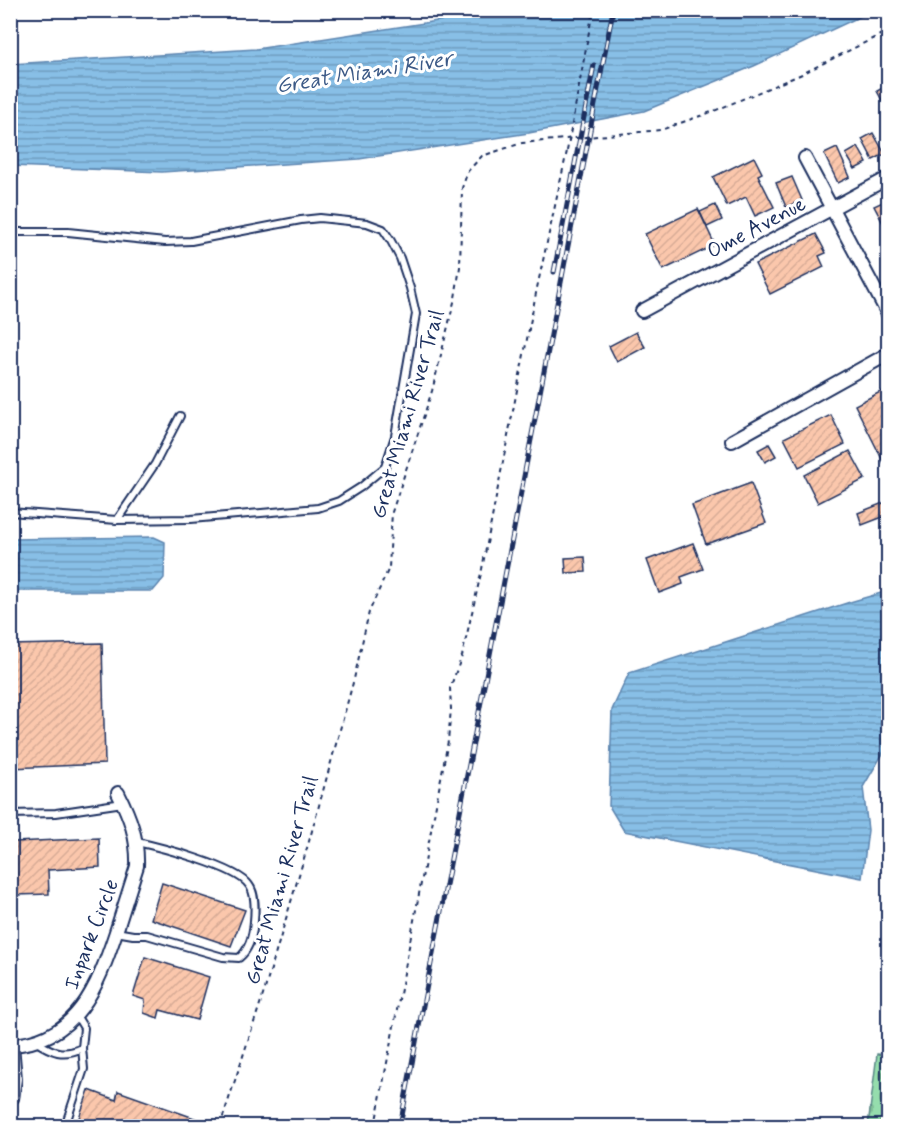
<svg xmlns="http://www.w3.org/2000/svg" width="899" height="1137" viewBox="0 0 899 1137" font-family="Mynerve,sans-serif">
	<defs>
		<pattern id="cemetery-stones" width="16" height="16" patternUnits="userSpaceOnUse" patternTransform="scale(1.5)"><rect width="16" height="16" fill="#95ddad"/><path d="M2 7V4a2 2 0 0 1 4 0v3zM10 15v-3a2 2 0 0 1 4 0v3z" fill="#80be97"/></pattern>
		<pattern id="water-rules" width="6" height="5" patternUnits="userSpaceOnUse" patternTransform="scale(1.5)"><rect width="6" height="5" fill="#88bfe6"/><path d="M0 2.5h6" fill="none" stroke="#6e9cbe"/></pattern>
		<pattern id="building-hatch" width="6" height="6" patternUnits="userSpaceOnUse" patternTransform="scale(1.5)"><rect width="6" height="6" fill="#fbc7ac"/><path d="M-1 1l2-2M0 6l6-6M5 7l2-2" fill="none" stroke="#d7ab96"/></pattern>
	</defs>
	<rect width="100%" height="100%" fill="#fff"/>
	<filter id="ink" filterUnits="userSpaceOnUse"><feTurbulence type="fractalNoise" baseFrequency=".0167" numOctaves="2"/><feDisplacementMap in="SourceGraphic" scale="12" xChannelSelector="R" yChannelSelector="G"/><feConvolveMatrix kernelMatrix="1 2 1 2 8 2 1 2 1" color-interpolation-filters="sRGB"/></filter>
	<g filter="url(#ink)">
		<!-- cemetery -->
		<polygon fill="url(#cemetery-stones)" stroke="#588686" stroke-width="1.5" points="877,1054 888,1055 888,1126 868,1126"/>
		<!-- water -->
		<g fill="url(#water-rules)" stroke="#5c85b0" stroke-width="1.5">
			<polygon points="502,11 872,11 754,66 644,111 529,133 359,159 162,172 11,166 11,64 256,49"/>
			<polygon points="154,537 165,542 164,578 153,591 11,591 11,539"/>
			<polygon points="888,591 888,650 885,669 888,671 888,745 863,787 868,830 862,878 624,831 609,806 612,710 629,673 850,602"/>
		</g>
		<!-- building -->
		<g fill="url(#building-hatch)" stroke="#1b2f5e" stroke-width="1.5">
			<polygon points="888,85 888,99 883,102 877,91"/>
			<polygon points="873,133 885,154 873,160 862,139"/>
			<polygon points="858,147 867,163 855,169 846,154"/>
			<polygon points="837,148 850,177 838,183 824,154"/>
			<polygon points="754,157 762,173 758,175 774,207 755,216 746,197 727,206 713,177"/>
			<polygon points="792,177 802,200 786,207 776,183"/>
			<polygon points="887,200 888,203 888,225 885,227 874,206"/>
			<polygon points="715,205 722,220 707,227 700,212"/>
			<polygon points="698,209 715,245 663,270 645,234"/>
			<polygon points="816,234 826,253 819,256 824,267 770,294 755,264"/>
			<polygon points="636,332 645,347 617,362 609,346"/>
			<polygon points="888,388 888,471 855,405"/>
			<polygon points="831,415 845,444 799,467 784,438"/>
			<polygon points="769,444 776,456 765,462 758,450"/>
			<polygon points="850,451 865,479 818,503 804,475"/>
			<polygon points="751,483 766,523 706,544 692,505"/>
			<polygon points="888,501 888,515 862,525 858,513"/>
			<polygon points="693,543 703,569 681,577 683,584 659,593 647,560"/>
			<polygon points="585,557 586,572 566,573 565,558"/>
			<polygon points="102,643 105,764 10,768 10,645"/>
			<polygon points="99,838 100,867 48,870 49,894 16,895 15,842"/>
			<polygon points="162,883 245,910 231,946 151,919"/>
			<polygon points="145,957 209,977 197,1020 160,1010 158,1018 144,1013 145,1000 133,996"/>
			<polygon points="89,1090 116,1100 118,1091 197,1119 194,1126 76,1126"/>
		</g>
		<g fill="none" stroke-linecap="round" stroke-linejoin="round">
			<defs>
				<g id="lane">
					<polyline points="10,232 68,232 165,242 191,241 301,220 320,218 367,223 383,229 391,241 400,258 410,288 416,314 395,436 385,467 361,487 339,501 318,508 191,519 117,520 10,512"/>
					<polyline points="117,520 155,464 180,416"/>
					<polyline points="10,814 56,813 123,803"/>
					<path d="M116 932 133 935H147L223 957 239 958C250 949 253 935 254 921 255 910 256 894 249 885 237 867 160 847 137 842"/>
					<path d="M35 1041C52 1052 63 1057 82 1048L84 1028 76 1015"/>
					<polyline points="10,1098 15,1099 18,1079 15,1045"/>
					<polyline points="65,1126 84,1069 82,1048"/>
				</g>
				<g id="street">
					<polyline points="805,158 888,314"/>
					<polyline points="642,311 888,178"/>
					<polyline points="732,441 888,354"/>
					<path d="M10 1045C77 1042 98 986 116 932 123 910 130 888 137 866 138 838 130 817 118 793"/>
				</g>
			</defs>
			<!-- lane casing -->
			<use href="#lane" stroke="#1b2f5e" stroke-width="10"/>
			<!-- street casing -->
			<use href="#street" stroke="#1b2f5e" stroke-width="16"/>
			<!-- path -->
			<g stroke="#1b2f5e" stroke-width="2" stroke-dasharray="4.5 4.5" stroke-linecap="butt">
				<polyline points="220,1126 265,989 310,838 354,679 369,612 389,568 392,512 432,391 455,298 460,267 462,188 468,171 482,156 522,143 661,130 714,111 802,74 888,31"/>
				<polyline points="375,1126 448,741 451,709 450,688 462,656 482,569 537,288 567,151"/>
			</g>
			<!-- lane -->
			<use href="#lane" stroke="#fff" stroke-width="6"/>
			<!-- street -->
			<use href="#street" stroke="#fff" stroke-width="12"/>
			<defs>
				<g id="rail">
					<polyline points="554,272 594,65"/>
					<polyline points="400,1126 613,10"/>
				</g>
			</defs>
			<!-- rail casing -->
			<use href="#rail" stroke="#1b2f5e" stroke-width="5"/>
			<!-- rail -->
			<use href="#rail" stroke="#fff" stroke-width="3" stroke-dasharray="9" stroke-linecap="butt"/>
			<!-- path-bridge -->
			<polyline stroke="#1b2f5e" stroke-width="2" stroke-dasharray="4.5 4.5" stroke-linecap="butt" points="567,151 593,10"/>
		</g>
	</g>
	<g text-anchor="middle" stroke-width="6" stroke-linejoin="round" paint-order="stroke">
		<!-- street labels -->
		<g font-size="21" fill="#1b2f5e" stroke="#fff">
			<text transform="translate(756 227) rotate(-28)" y="7">Ome Avenue</text>
			<text transform="translate(407 414) rotate(-74)" y="7">Great Miami River Trail</text>
			<text transform="translate(281 880) rotate(-74)" y="7">Great Miami River Trail</text>
			<text transform="translate(91 934) rotate(-69)" y="7">Inpark Circle</text>
		</g>
		<!-- water labels -->
		<g font-size="22" font-style="italic" fill="#3c5a87" stroke="#fff">
			<text transform="translate(364 71) rotate(-9)" y="8">Great Miami River</text>
		</g>
	</g>
	<!-- margin -->
	<rect width="899" height="1137" fill="none" stroke="#fff" stroke-width="36"/>
	<rect x="18" y="18" width="863" height="1101" fill="none" stroke="#1b2f5e" stroke-width="2" filter="url(#ink)"/>
</svg>
